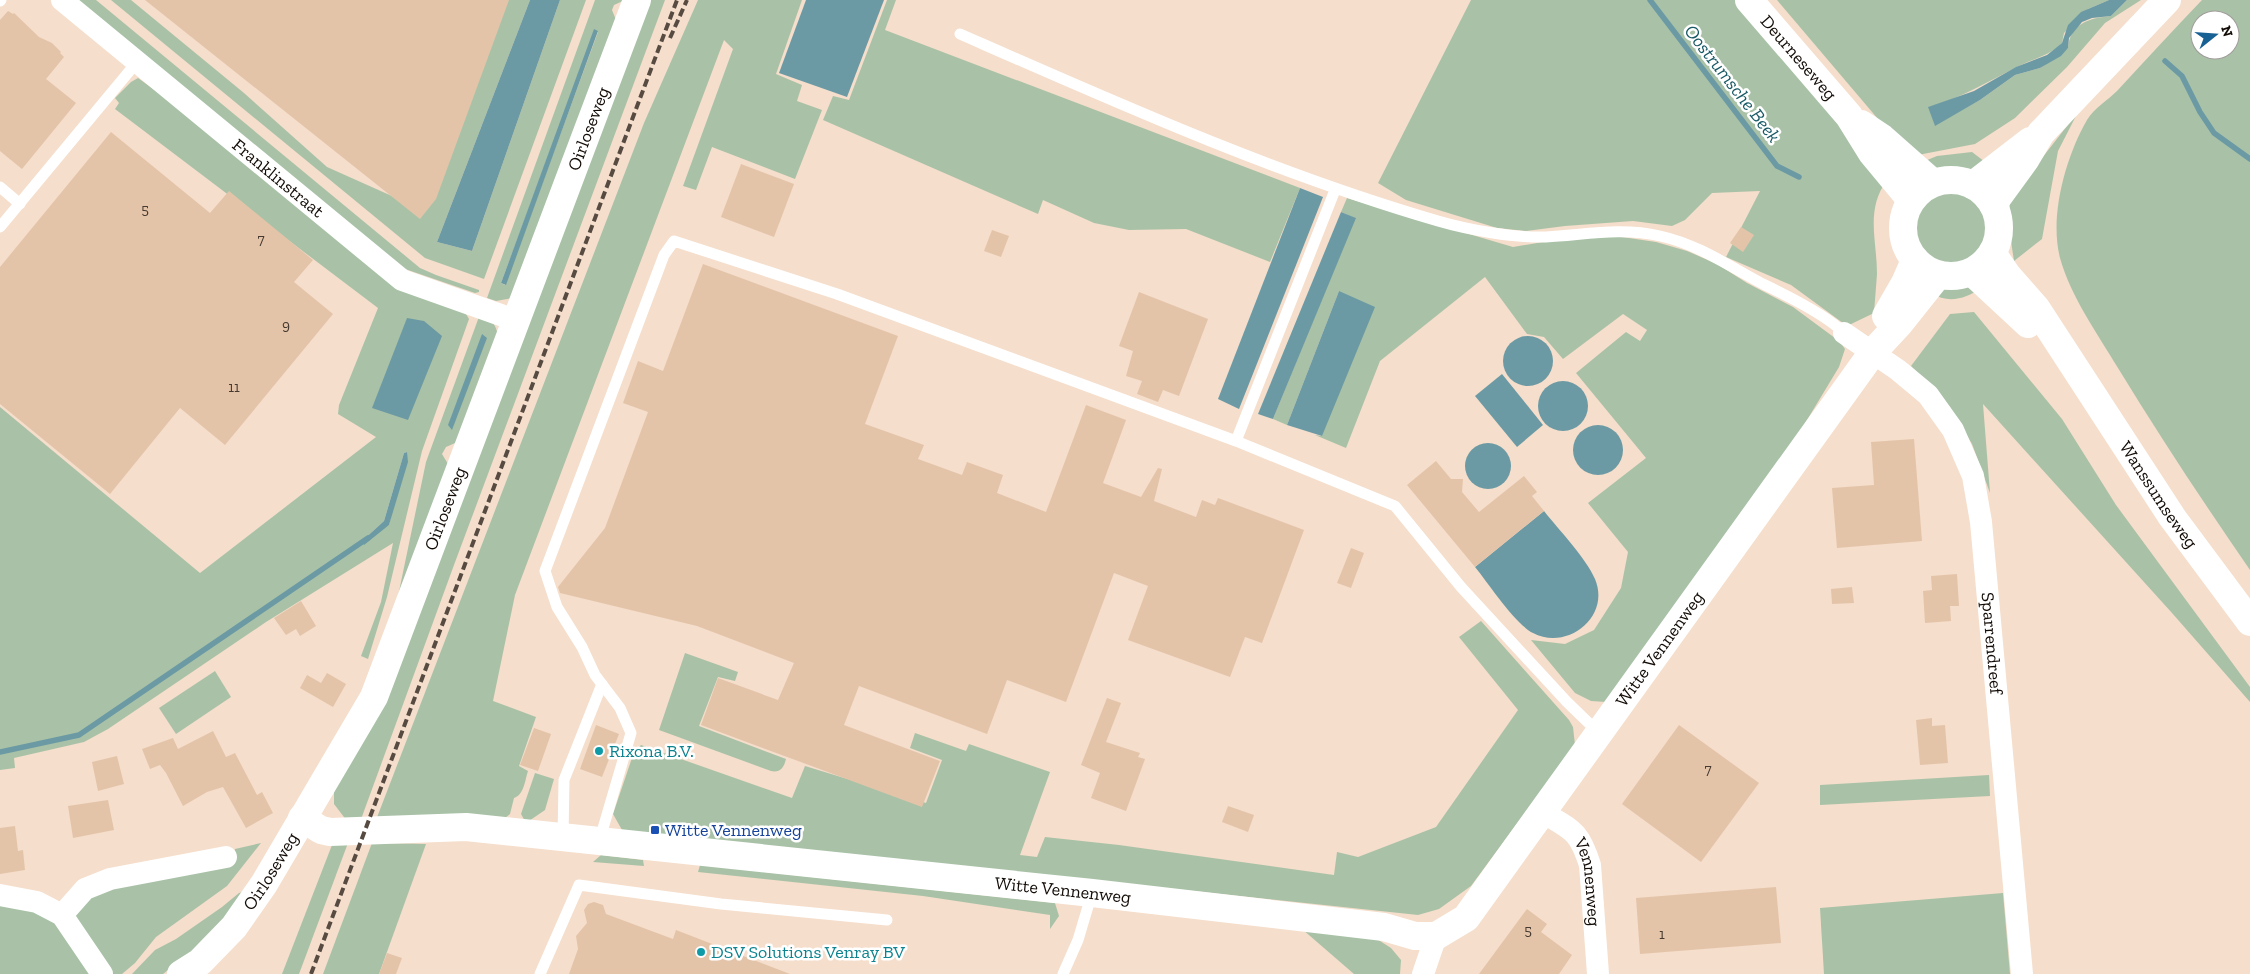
<svg xmlns="http://www.w3.org/2000/svg" width="2250" height="974" viewBox="0 0 2250 974" font-family="'Zilla Slab',serif">
	<rect width="100%" height="100%" fill="#f5decb"/>
	<!-- green -->
	<g fill="#a9c2a7" fill-rule="evenodd">
		<polygon points="73,0 96,0 420,268 436,275 479,290 479,292 475,293 405,269"/>
		<polygon points="111,0 131,0 244,93 327,167 421,209 495,0 530,0 437,242 472,251 560,0 586,0 484,279 425,258"/>
		<path d="M595 0H625L614 5 612 10 618 25 519 297 496 301 487 298ZM595 30 598 32 505 285 501 283Z"/>
		<polygon points="645,0 665,0 454,565 360,822 347,821 334,804 334,791"/>
		<path d="M698 0H802L776 74 802 85 797 101 822 110 795 179 712 147 696 190 683 186 733 49 724 40 515 595 493 701 536 717 519 766 528 771C525 780 524 795 514 798L510 814 504 819 376 820 644 123Z"/>
		<polygon points="887,0 896,0 885,30 1300,188 1270,262 1186,229 1129,230 1094,223 1043,200 1038,214 823,120 833,96 849,100"/>
		<path d="M1471 0H1736L1887 180C1865 210 1877 240 1877 274 1876 287 1875 300 1874 313L1847 326 1791 285 1726 257 1760 191 1712 193 1685 220 1672 226 1633 221 1565 226 1526 231 1497 228 1406 200 1378 183Z"/>
		<path d="M1777 0H2109L2088 9 2064 33 2062 43C2050 55 2036 58 2021 65 1990 80 1962 98 1929 107L1935 125 1980 100 2015 75 2040 68 2068 48C2070 23 2090 18 2111 16L2127 0H2141L2105 23 2067 67 2015 118 1975 144 1923 154 1912 159Z"/>
		<path d="M2202 0H2250V570C2204 503 2160 437 2118 368 2097 333 2071 297 2060 258 2049 216 2066 156 2087 120 2094 108 2108 100 2117 91 2145 61 2173 30 2202 0ZM2200 20H2230V50H2200Z"/>
		<path d="M138 78 466 314 469 319 422 451 387 597 368 659 361 656 381 602 393 543 266 622 108 729 84 742 14 758 15 768 0 770V407L200 573 376 437 338 414 339 405 378 308 115 109 119 103 115 98 131 82ZM407 452 389 525 362 541 384 521 404 453Z"/>
		<polygon points="2078,112 2058,151 2042,239 2014,261 2009,228 2010,199"/>
		<path d="M1972 152 1989 165C1969 177 1941 172 1920 163L1937 156Z"/>
		<circle cx="1952" cy="228" r="36"/>
		<polygon points="1347,198 1513,247 1578,236 1622,237 1656,242 1687,251 1717,264 1747,283 1793,307 1839,341 1845,349 1839,367 1801,430 1606,702 1591,701 1575,693 1531,640 1565,644 1594,630 1621,588 1628,552 1588,503 1646,458 1576,373 1626,332 1640,341 1647,330 1623,314 1563,359 1544,337 1527,334 1485,277 1380,361 1346,448 1315,435 1322,436 1339,291 1287,425 1273,419 1355,218 1341,212"/>
		<path d="M1968 280 1981 288C1966 299 1947 304 1932 293L1933 287 1954 281Z"/>
		<polygon points="1974,312 2062,419 2116,505 2250,687 2250,702 2172,613 1983,404 1990,493 1972,444 1950,407 1911,366 1950,314"/>
		<path d="M480 314C493 319 496 325 499 339L462 440 446 447 442 454 451 469 397 601 426 462Z"/>
		<polygon points="1481,621 1569,720 1573,727 1575,745 1471,886 1439,909 1418,915 622,830 613,814 634,752 641,745 792,798 805,766 926,803 942,760 910,748 915,733 966,751 969,744 1050,772 1020,855 1037,857 1045,837 1119,845 1334,875 1337,852 1358,857 1436,827 1518,710 1459,637"/>
		<path d="M685 653 738 672 735 681 718 677 699 726 786 759C784 767 781 773 771 771L659 730Z"/>
		<polygon points="215,671 231,697 176,734 159,708"/>
		<polygon points="535,773 554,779 545,810 526,823 521,814"/>
		<polygon points="1989,775 1990,796 1820,805 1820,785"/>
		<polygon points="261,843 227,886 156,937 135,963 122,974 110,974 76,923 76,915 93,892 232,864 235,849"/>
		<polygon points="348,843 299,974 282,974 332,845"/>
		<polygon points="372,843 426,844 379,974 323,974"/>
		<polygon points="601,855 643,860 644,866 593,862"/>
		<polygon points="700,865 1055,903 1059,916 1050,929 1050,915 923,896 698,872"/>
		<polygon points="246,891 212,935 163,974 132,974 155,950 176,939 222,907 239,893"/>
		<polygon points="2003,893 2010,974 1824,974 1820,908"/>
		<polygon points="0,905 51,913 95,974 0,974"/>
		<polygon points="1302,929 1369,934 1391,948 1401,960 1400,974 1354,974"/>
	</g>
	<!-- water -->
	<g fill="#6c9aa4">
		<polygon points="530,0 560,0 472,251 437,242"/>
		<polygon points="806,0 884,0 847,97 779,73"/>
		<polygon points="2109,0 2127,0 2111,16 2092,18 2082,22 2069,38 2068,48 2061,56 2040,68 2015,75 1980,100 1935,126 1928,107 1974,91 2016,67 2047,55 2062,43 2068,25 2081,12"/>
		<polygon points="594,29 598,31 506,285 501,283"/>
		<polygon points="1300,188 1323,197 1239,409 1218,399"/>
		<polygon points="1341,212 1356,218 1273,419 1258,414"/>
		<polygon points="1339,291 1375,307 1322,436 1287,425"/>
		<polygon points="407,318 424,321 442,336 408,420 372,408"/>
		<polygon points="482,334 487,338 452,430 448,425"/>
		<circle cx="1528" cy="361" r="25"/>
		<polygon points="1502,374 1543,425 1517,447 1475,396"/>
		<circle cx="1563" cy="406" r="25"/>
		<circle cx="1598" cy="450" r="25"/>
		<circle cx="1488" cy="466" r="23"/>
		<polygon points="407,452 408,462 389,525 364,545 362,541 384,521 404,453"/>
		<path d="M1544 511C1559 530 1586 558 1595 579 1611 617 1567 651 1533 633 1515 624 1489 584 1475 567Z"/>
	</g>
	<g fill="none" stroke-linecap="round" stroke-linejoin="round">
		<!-- stream -->
		<g stroke="#6c9aa4" stroke-width="5.5">
			<polyline points="1650,0 1777,166 1799,177"/>
			<polyline points="2165,61 2182,76 2200,112 2214,133 2250,159"/>
			<polyline points="0,752 79,735 368,538"/>
		</g>
	</g>
	<!-- building -->
	<g fill="#e4c4a9">
		<polygon points="145,0 509,0 436,199 420,219"/>
		<polygon points="8,11 13,14 14,13 39,37 52,43 61,52 60,53 64,57 46,79 76,103 22,169 0,151 0,20"/>
		<polygon points="111,132 210,213 229,191 313,260 294,282 333,314 225,445 180,408 110,494 0,404 0,267"/>
		<polygon points="741,164 794,184 774,237 721,217"/>
		<polygon points="1741,227 1754,235 1743,252 1730,243"/>
		<polygon points="992,230 1009,236 1001,257 984,251"/>
		<polygon points="703,264 898,336 865,424 924,445 918,459 962,475 967,462 1003,475 997,493 1046,512 1086,405 1126,420 1103,483 1141,497 1158,468 1162,469 1154,501 1196,517 1202,500 1215,505 1218,498 1304,530 1262,643 1245,637 1230,677 1128,640 1148,586 1114,573 1066,702 1007,680 987,734 859,686 844,725 940,761 922,807 701,725 718,678 778,700 794,663 697,626 560,593 558,587 605,528 648,412 623,403 638,361 663,371"/>
		<polygon points="1139,292 1208,319 1179,396 1163,390 1158,402 1137,394 1142,381 1126,376 1133,351 1119,346"/>
		<polygon points="1914,439 1922,541 1837,548 1832,488 1874,485 1871,442"/>
		<polygon points="1436,461 1451,479 1463,479 1462,492 1479,512 1524,476 1537,492 1532,496 1544,511 1475,567 1407,485"/>
		<polygon points="1351,548 1364,553 1351,588 1337,583"/>
		<polygon points="1957,574 1959,606 1950,606 1951,621 1925,623 1923,591 1932,590 1931,576"/>
		<polygon points="1852,587 1854,603 1832,604 1831,589"/>
		<polygon points="301,601 316,626 300,636 296,629 286,635 274,618"/>
		<polygon points="327,673 346,684 333,707 300,688 307,675 321,683"/>
		<polygon points="1107,698 1121,703 1106,742 1140,753 1138,757 1145,759 1126,811 1091,798 1100,773 1081,765"/>
		<polygon points="1932,718 1932,726 1945,725 1948,763 1920,765 1916,720"/>
		<polygon points="596,725 619,734 602,777 580,769"/>
		<polygon points="1679,725 1759,783 1701,862 1622,804"/>
		<polygon points="534,728 551,734 538,771 520,765"/>
		<polygon points="213,731 226,757 235,753 257,795 262,792 273,813 246,828 223,787 207,792 183,806 166,773 160,765 150,769 142,749 173,738 178,749"/>
		<polygon points="117,756 124,784 98,791 92,762"/>
		<polygon points="108,800 114,830 73,838 68,806"/>
		<polygon points="1228,806 1254,815 1248,832 1222,822"/>
		<polygon points="15,826 18,851 23,850 25,870 0,874 0,828"/>
		<polygon points="1776,887 1781,943 1640,954 1636,898"/>
		<polygon points="594,902 603,905 606,914 673,939 676,930 790,974 569,974 578,949 576,936 587,923 584,910 588,904"/>
		<polygon points="1527,909 1547,924 1541,932 1572,955 1559,974 1479,974"/>
		<polygon points="387,953 402,958 396,974 379,974"/>
	</g>
	<g fill="none" stroke-linecap="round" stroke-linejoin="round">
		<!-- service -->
		<g stroke="#fff" stroke-width="11">
			<polyline points="0,1 1,0"/>
			<path d="M960 34C1117 103 1273 173 1438 221 1469 230 1514 238 1546 237 1585 235 1620 227 1660 236 1697 244 1729 266 1763 284 1786 295 1827 315 1844 333"/>
			<polyline points="0,187 20,204"/>
			<polyline points="0,227 137,62"/>
			<polyline points="1236,441 1335,190"/>
			<polyline points="563,838 564,780 602,684"/>
			<polyline points="599,842 631,733 620,708 595,675 582,647 557,607 545,571 664,255 674,241 837,294 1236,441 1395,506 1461,587 1567,702 1599,733"/>
			<polyline points="540,974 579,885 721,904 887,920"/>
			<polyline points="1063,974 1078,940 1092,893"/>
		</g>
		<!-- minor -->
		<g stroke="#fff" stroke-width="22">
			<path id="s1" d="M62 0 402 280 515 320"/>
			<path id="s2" d="M1844 333 1898 370 1928 395 1953 430 1973 476 1981 522 2022 974"/>
			<path id="s3" d="M1542 812C1572 830 1579 830 1590 865L1598 974"/>
			<polyline points="0,895 37,902 62,915 102,974"/>
			<polyline points="62,915 85,889 110,879 226,857"/>
			<polyline points="1423,974 1436,936"/>
		</g>
		<!-- tertiary -->
		<g stroke="#fff" stroke-width="28">
			<polyline points="1973,185 2030,141"/>
			<polyline points="1993,204 2025,160 2041,133 2167,0"/>
			<polyline points="1886,316 1905,283 1915,260"/>
			<path id="s4" d="M302 818 321 830 330 832 466 827 1092 893 1384 927 1415 936H1436L1466 918 1873 352 1899 324 1938 275"/>
			<path id="s5" d="M181 974 200 962 234 927 264 884 374 697 637 0"/>
		</g>
		<!-- primary -->
		<g stroke="#fff" stroke-width="28">
			<path id="s6" d="M1749 0 1849 116 1872 153 1911 200"/>
			<polyline points="1861,124 1882,138 1933,183"/>
			<circle cx="1951" cy="228" r="48"/>
			<path id="s7" d="M1992 253 2007 275 2036 308 2172 517 2250 622"/>
			<polyline points="1972,272 2028,324"/>
		</g>
		<!-- rail -->
		<g stroke="#564a41" stroke-width="4" stroke-dasharray="8 4" stroke-linecap="butt">
			<polyline points="670,38 687,0"/>
			<polyline points="311,974 677,0"/>
		</g>
	</g>
	<!-- markers -->
	<g fill="#0f9aa8" stroke="#fff" stroke-width="2">
		<circle cx="599" cy="751" r="5"/>
		<circle cx="701" cy="952" r="5"/>
	</g>
	<rect fill="#1a4fb4" stroke="#fff" stroke-width="2" x="650" y="825" width="10" height="10" rx="2.5"/>
	<g text-anchor="middle" stroke-width="5" stroke-linejoin="round" paint-order="stroke">
		<!-- number labels -->
		<g font-size="15" fill="#46392f">
			<text x="145" y="214">5</text>
			<text x="261" y="244">7</text>
			<text x="286" y="330">9</text>
			<text x="234" y="392">11</text>
			<text x="1708" y="774">7</text>
			<text x="1528" y="935">5</text>
			<text x="1662" y="939">1</text>
		</g>
		<!-- street labels -->
		<g font-size="18" fill="#120b06" stroke="#fff">
			<text dy="6" stroke="none"><textPath href="#s6" startOffset="76">Deurneseweg</textPath></text>
			<text dy="6" stroke="none"><textPath href="#s5" startOffset="948">Oirloseweg</textPath></text>
			<text dy="6" stroke="none"><textPath href="#s1" startOffset="280">Franklinstraat</textPath></text>
			<text dy="6" stroke="none"><textPath href="#s7" startOffset="294">Wanssumseweg</textPath></text>
			<text dy="6" stroke="none"><textPath href="#s5" startOffset="542">Oirloseweg</textPath></text>
			<text dy="6" stroke="none"><textPath href="#s2" startOffset="366">Sparrendreef</textPath></text>
			<text dy="6" stroke="none"><textPath href="#s4" startOffset="1511">Witte Vennenweg</textPath></text>
			<text dy="6" stroke="none"><textPath href="#s5" startOffset="138">Oirloseweg</textPath></text>
			<text dy="6" stroke="none"><textPath href="#s3" startOffset="91">Vennenweg</textPath></text>
			<text dy="6" stroke="none"><textPath href="#s4" startOffset="768">Witte Vennenweg</textPath></text>
		</g>
		<!-- culture labels -->
		<g font-size="18" fill="#0d838f" stroke="#fff" text-anchor="start">
			<text x="609" y="757">Rixona B.V.</text>
			<text x="711" y="958">DSV Solutions Venray BV</text>
		</g>
		<!-- transit labels -->
		<g font-size="18" fill="#164399" stroke="#fff" text-anchor="start">
			<text x="665" y="836">Witte Vennenweg</text>
		</g>
		<!-- water labels -->
		<g font-size="19" font-style="italic" fill="#195966" stroke="#fff">
			<text transform="translate(1733 83) rotate(52)" y="7">Oostrumsche Beek</text>
		</g>
	</g>
	<!-- north arrow -->
	<g transform="translate(2215 35) rotate(73)"><circle r="24" fill="#ffffff" stroke="#a09d9b"/>
	<path d="M0-4L9 19L0 12L-9 19Z" fill="#186194"/>
	<text y="-8" font-size="14" font-weight="bold" text-anchor="middle" fill="#120b06">N</text>
	</g>
</svg>
